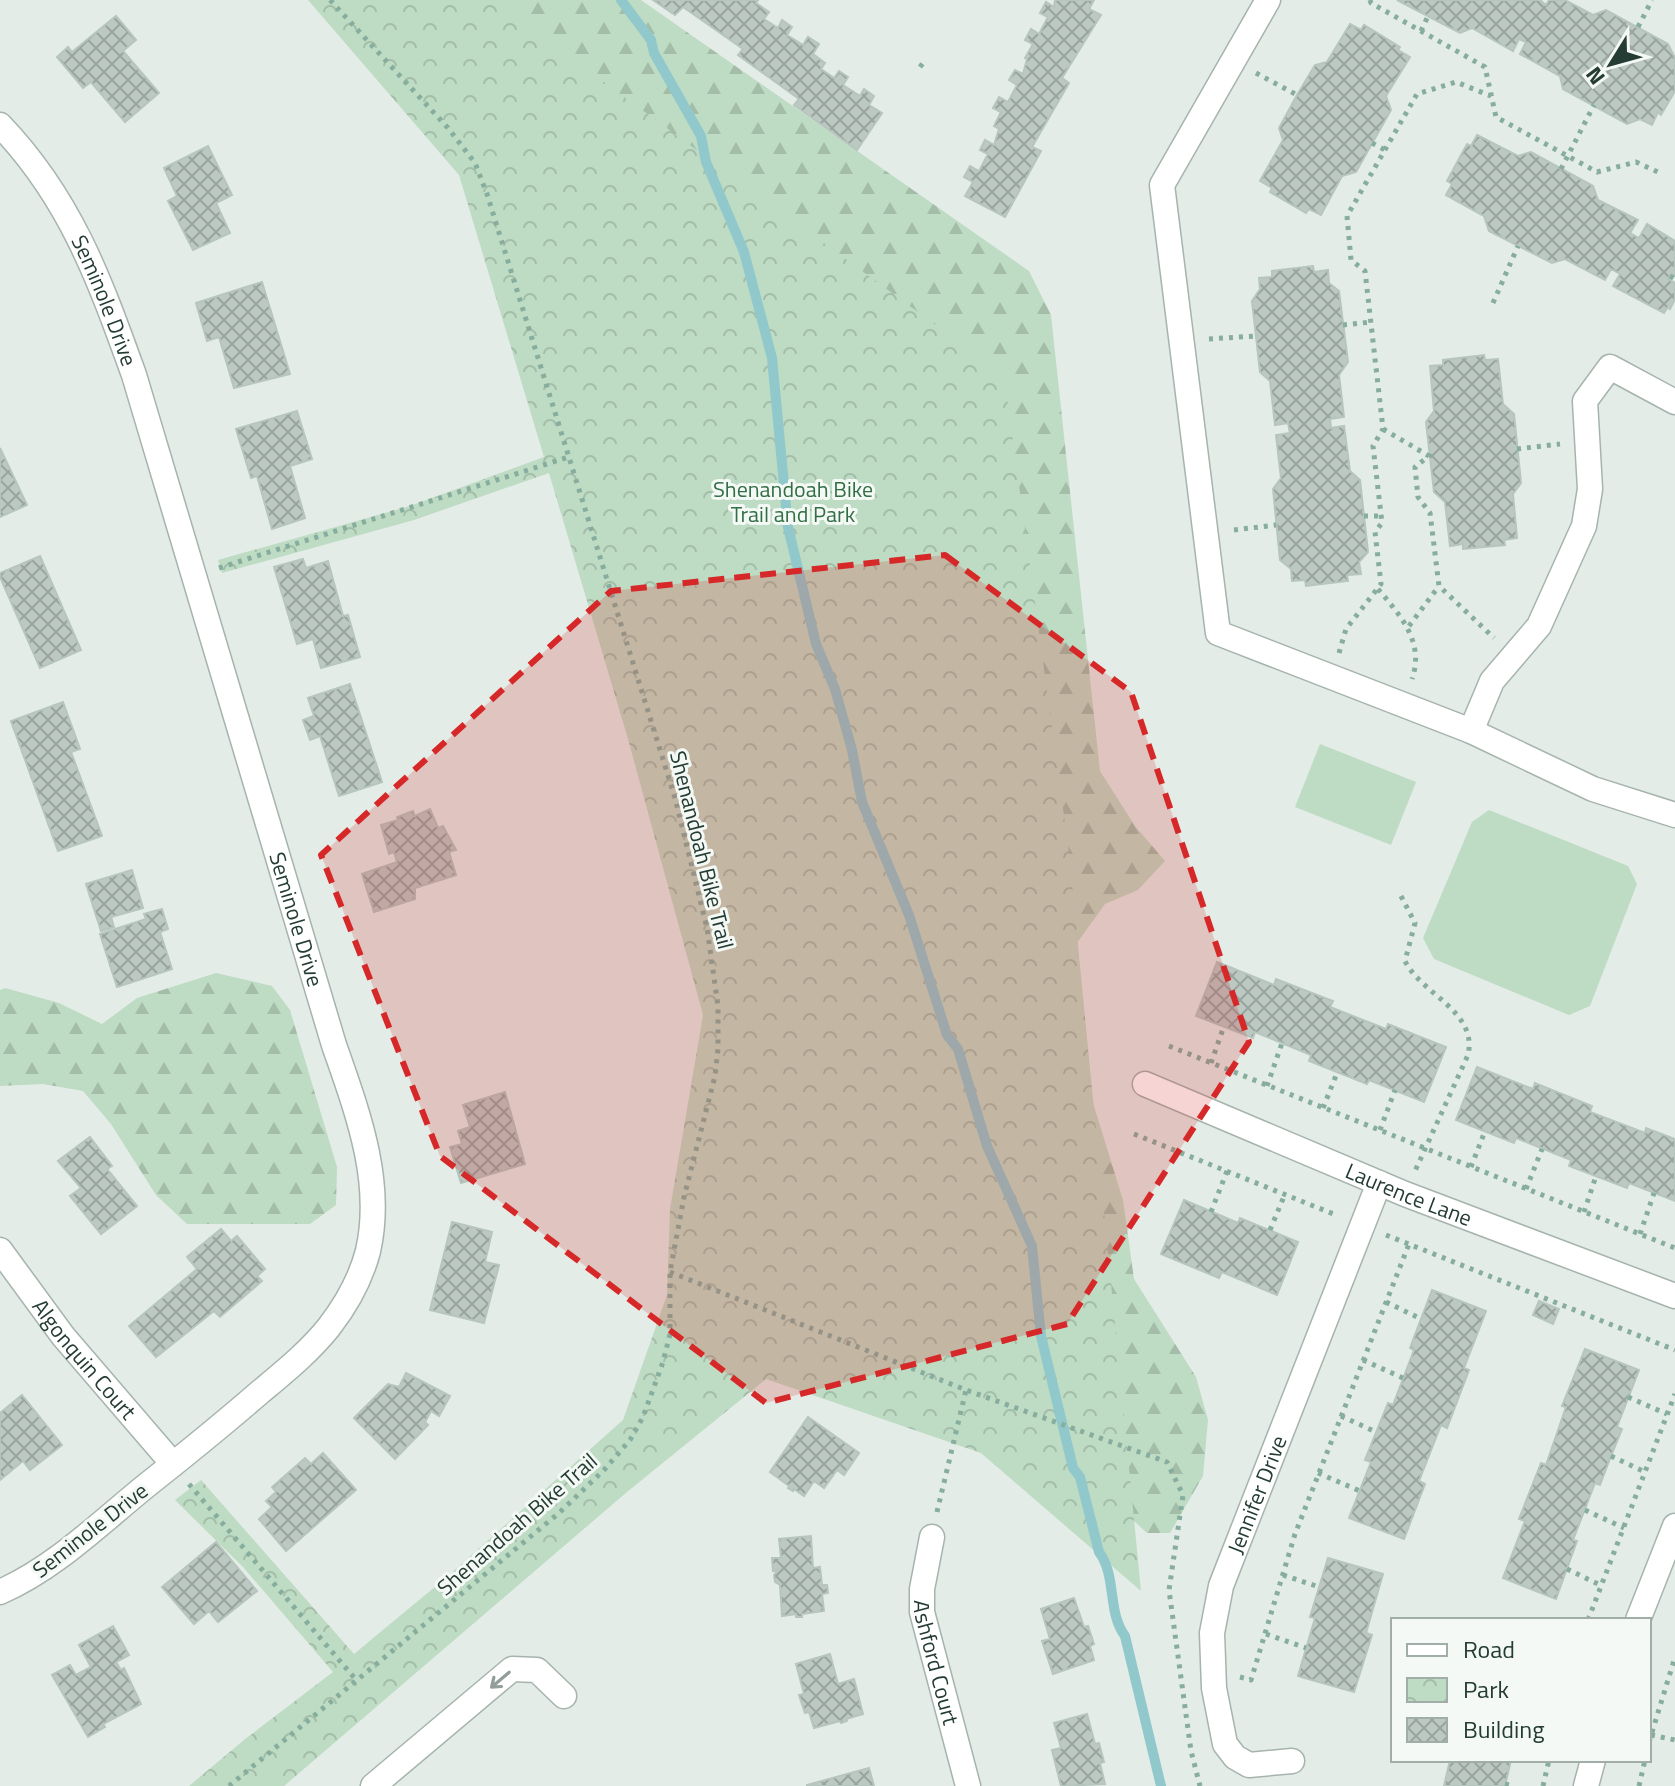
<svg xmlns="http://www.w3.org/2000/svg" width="1675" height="1786" viewBox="0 0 1675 1786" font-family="'Titillium Web',sans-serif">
	<defs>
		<pattern id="forest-firs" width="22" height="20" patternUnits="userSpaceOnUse" patternTransform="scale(2)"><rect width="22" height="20" fill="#bedbc3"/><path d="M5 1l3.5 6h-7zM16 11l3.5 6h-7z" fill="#a3bda8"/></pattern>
		<pattern id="park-crowns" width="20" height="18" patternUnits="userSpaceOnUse" patternTransform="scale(2)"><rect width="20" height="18" fill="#bedbc3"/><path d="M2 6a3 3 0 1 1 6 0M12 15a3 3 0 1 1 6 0" fill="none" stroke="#a3bda8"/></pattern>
		<pattern id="building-cross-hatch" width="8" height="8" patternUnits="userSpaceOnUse" patternTransform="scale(2)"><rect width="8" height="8" fill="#bcc9c3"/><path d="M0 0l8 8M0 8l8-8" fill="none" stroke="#99a49f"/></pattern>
	</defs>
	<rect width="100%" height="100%" fill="#e3ece7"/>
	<!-- forest -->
	<g fill="url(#forest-firs)">
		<polygon points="464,0 641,0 1029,271 1051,315 1100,771 1135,826 1165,861 1138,890 1105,904 1064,961 1065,1012 1123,1200 1134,1279 1196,1377 1208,1420 1203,1476 1170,1533 1147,1533 757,1174"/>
		<polygon points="216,973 272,986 290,1010 337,1167 336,1205 310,1224 187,1224 156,1195 111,1124 83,1091 43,1084 0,1086 0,990 5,988 59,1003 102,1024 137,998"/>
	</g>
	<!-- park -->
	<polygon fill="url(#park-crowns)" points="308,0 492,0 1004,375 1069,853 1141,1591 981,1453 766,1379 627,1492 284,1786 189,1786 244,1740 333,1672 243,1567 175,1500 201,1480 354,1654 448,1576 623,1420 667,1295 670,1209 703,1015 628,739 549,473 414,520 222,573 218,560 410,506 544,457 459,175"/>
	<!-- pitch -->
	<g fill="#bedbc3">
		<polygon points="1320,744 1416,782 1391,845 1295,807"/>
		<polygon points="1489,810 1628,866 1637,884 1590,1006 1569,1015 1434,959 1423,938 1472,822"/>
	</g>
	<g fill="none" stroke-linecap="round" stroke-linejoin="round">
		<!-- stream -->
		<path stroke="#90c8cc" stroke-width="10" d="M621 0 651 40 654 53 701 136 706 162 744 252 772 358 788 527 816 644 835 689 852 750 862 802 909 915 947 1035 958 1049 987 1146 1032 1246 1041 1336 1073 1468 1080 1477 1099 1552C1117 1576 1107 1612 1125 1636L1161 1786"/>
	</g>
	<!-- building -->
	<g fill="url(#building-cross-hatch)" stroke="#b6c5be" stroke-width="2">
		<polygon points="653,0 758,0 756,3 769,12 764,19 778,28 782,20 792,27 787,35 803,45 808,37 819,44 813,54 825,63 821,69 834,78 839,71 848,77 843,85 860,96 864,89 874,96 869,105 882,113 857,150 794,105 799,99 738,55 743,49 683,7 675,15"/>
		<polygon points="1055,0 1094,0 1089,9 1101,15 1062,78 1069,83 1032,147 1041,151 1005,217 965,196 973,182 964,177 970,166 979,171 988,154 980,150 985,140 994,145 999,129 994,126 1001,112 993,108 999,97 1008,102 1017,85 1009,80 1015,70 1023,74 1027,59 1025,58 1033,44 1025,40 1031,29 1039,34 1048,17 1040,13 1046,2 1054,7"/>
		<polygon points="1397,0 1540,0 1546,5 1549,0 1565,0 1593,15 1606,10 1668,44 1675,58 1675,91 1661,115 1658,112 1652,125 1640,119 1627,124 1563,89 1560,76 1520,54 1526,42 1519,39 1513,51 1472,28 1460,33"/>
		<polygon points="116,16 136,40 123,51 159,93 125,122 91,82 83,88 57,57 68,47 72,52"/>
		<polygon points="1350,24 1361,30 1364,25 1400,47 1398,50 1410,57 1386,96 1391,110 1356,172 1342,176 1321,215 1309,209 1306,213 1270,192 1272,188 1260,181 1283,140 1279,128 1297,95 1315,65 1327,62"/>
		<polygon points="1477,135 1518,156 1531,152 1593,186 1598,200 1638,220 1630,233 1639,238 1647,224 1675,241 1675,276 1671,274 1668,279 1675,283 1675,299 1670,309 1668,307 1664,313 1613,286 1620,274 1611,269 1605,280 1565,259 1552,263 1489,231 1484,216 1446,195 1452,184 1447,181 1467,144 1471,146"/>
		<polygon points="208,146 232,195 216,203 230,233 193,250 168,201 177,196 164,168"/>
		<polygon points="1313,266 1314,272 1328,270 1329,283 1339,291 1348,362 1339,375 1344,417 1330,419 1331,428 1344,426 1350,471 1360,480 1368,552 1359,562 1361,574 1347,575 1348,581 1306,586 1305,580 1292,581 1291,569 1280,560 1273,489 1281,478 1276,435 1290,433 1288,423 1275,425 1270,381 1260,372 1252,301 1260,289 1259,278 1272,277 1272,271"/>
		<polygon points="262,282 290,374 234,388 219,337 207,341 196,303"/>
		<polygon points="1484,355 1485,360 1498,359 1503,404 1514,414 1521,483 1513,494 1517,538 1504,540 1505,545 1463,549 1463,544 1450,546 1445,502 1434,492 1426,422 1434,411 1430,366 1443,365 1443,360"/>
		<polygon points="297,411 312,459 290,466 305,518 272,529 257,476 251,478 236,429"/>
		<polygon points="0,448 27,505 0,517"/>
		<polygon points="40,556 81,650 40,668 0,577 0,573"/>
		<polygon points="303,559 306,568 328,561 343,616 348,615 360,657 321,668 313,639 297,644 274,567"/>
		<polygon points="350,684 382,782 339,796 320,736 310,740 303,720 314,716 308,698"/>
		<polygon points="63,702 80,749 71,752 102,836 58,851 11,721"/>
		<polygon points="430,809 438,828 443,826 456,850 449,852 456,875 415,888 415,899 374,912 362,874 397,862 394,852 389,854 381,825 398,820 397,817 413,811 415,816"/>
		<polygon points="132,870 143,908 111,917 114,927 101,931 86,884"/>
		<polygon points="162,909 168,929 160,932 172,969 117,987 100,934 146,919 144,914"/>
		<polygon points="1217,962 1274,985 1276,979 1333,1001 1330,1007 1386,1029 1388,1024 1446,1047 1424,1102 1369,1080 1367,1084 1309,1061 1311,1055 1255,1032 1253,1038 1196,1016"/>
		<polygon points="1477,1067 1533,1089 1535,1083 1592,1106 1590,1112 1645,1133 1646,1128 1675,1139 1675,1201 1629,1183 1627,1188 1569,1166 1571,1160 1516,1138 1514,1143 1456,1120"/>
		<polygon points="505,1092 525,1164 461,1183 450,1147 462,1144 458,1131 470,1127 463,1105"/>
		<polygon points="90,1137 112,1166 107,1169 137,1206 101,1234 70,1196 81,1188 58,1161"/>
		<polygon points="1184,1200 1238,1223 1240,1218 1298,1242 1277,1295 1222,1272 1219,1278 1161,1254"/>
		<polygon points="452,1222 492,1232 485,1262 499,1265 484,1323 430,1310"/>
		<polygon points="221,1229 231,1241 237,1236 265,1269 257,1276 262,1281 220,1317 214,1311 156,1357 129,1326 197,1269 187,1257"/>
		<polygon points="1432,1290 1486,1311 1464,1368 1469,1370 1447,1428 1441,1425 1419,1481 1425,1484 1404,1539 1349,1518 1371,1462 1365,1460 1388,1403 1393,1405 1414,1350 1410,1348"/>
		<polygon points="1539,1301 1559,1309 1553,1324 1533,1315"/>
		<polygon points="1585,1349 1639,1370 1617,1427 1622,1429 1611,1456 1600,1485 1595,1483 1573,1540 1577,1541 1556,1599 1503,1578 1525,1521 1519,1519 1541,1463 1546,1465 1566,1407 1562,1406"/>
		<polygon points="406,1373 450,1396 439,1416 431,1411 425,1422 428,1425 395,1459 354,1418 388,1384 399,1387"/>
		<polygon points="22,1395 62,1445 30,1470 23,1461 0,1480 0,1413"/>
		<polygon points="808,1417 859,1453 844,1475 837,1470 824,1488 814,1481 804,1496 794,1489 793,1491 788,1488 789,1486 770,1472"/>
		<polygon points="323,1453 356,1490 286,1551 259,1519 272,1507 266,1501 276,1492 272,1487 305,1458 311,1464"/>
		<polygon points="811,1536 813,1568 820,1567 822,1585 827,1585 828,1593 822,1594 824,1611 802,1614 802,1617 796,1617 796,1614 782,1616 780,1585 775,1582 774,1575 778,1570 773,1571 772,1558 781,1558 779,1539"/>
		<polygon points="216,1542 257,1591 218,1622 209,1611 194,1624 162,1587"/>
		<polygon points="1328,1558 1383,1574 1366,1633 1372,1635 1354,1692 1298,1676 1315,1618 1310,1617"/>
		<polygon points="1074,1598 1084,1627 1088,1626 1094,1644 1090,1646 1094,1660 1053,1674 1042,1641 1050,1639 1041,1609"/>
		<polygon points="113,1626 129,1655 116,1662 121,1670 124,1668 141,1704 103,1724 105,1727 88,1737 52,1675 70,1665 76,1675 91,1667 79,1645"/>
		<polygon points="830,1654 838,1684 854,1679 863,1714 846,1719 847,1721 841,1723 840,1721 814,1728 809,1712 805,1713 799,1695 804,1694 796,1664"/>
		<polygon points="1087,1714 1095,1744 1099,1743 1104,1762 1100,1763 1105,1784 1061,1786 1052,1750 1061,1748 1054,1723"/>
		<polygon points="1450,1760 1511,1760 1505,1786 1444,1786"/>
		<polygon points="869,1768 874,1786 807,1786 807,1785"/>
	</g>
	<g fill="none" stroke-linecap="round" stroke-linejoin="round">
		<defs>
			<g id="minor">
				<polyline points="1268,0 1162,185 1218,633 1471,731 1593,789 1675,815"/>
				<path id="s1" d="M0 125C71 199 100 281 134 375L334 1045C357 1111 384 1181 368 1251 361 1278 346 1305 329 1327 309 1352 284 1372 259 1393 222 1425 185 1455 147 1485 100 1523 55 1568 0 1592"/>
				<polyline points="1471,731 1492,681 1539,626 1584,526 1590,489 1585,401 1610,367 1675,402"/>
				<path id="s2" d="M1145 1084 1405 1194 1675 1296"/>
				<path id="s3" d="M0 1250 63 1336 173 1464"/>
				<path id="s4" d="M932 1537 922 1589V1612L968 1786"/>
				<polyline points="1638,1620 1675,1526"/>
				<path id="s5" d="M1292 1761 1249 1765 1235 1757 1225 1744 1214 1688 1212 1633 1221 1586 1228 1568 1379 1183"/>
				<polyline points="373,1786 512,1669 537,1670 564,1696"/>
				<polyline points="1586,1786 1593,1760"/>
			</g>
		</defs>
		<!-- minor casing -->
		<use href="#minor" stroke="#a6b4ad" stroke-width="27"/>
		<!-- path -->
		<g stroke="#86ad9d" stroke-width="5" stroke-dasharray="4 6" stroke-linecap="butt">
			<polyline points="1370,0 1371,3 1485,67 1496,117 1597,172 1636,162 1660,173"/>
			<polyline points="1638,27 1652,0"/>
			<polyline points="1421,31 1428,16"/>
			<polyline points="920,67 923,63"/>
			<polyline points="1256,73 1297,95"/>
			<polyline points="1372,143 1385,150"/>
			<polyline points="1561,169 1594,105"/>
			<polyline points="1670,276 1675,279"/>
			<polyline points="1493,303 1518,246"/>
			<polyline points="1343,325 1371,322"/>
			<polyline points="1209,339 1255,336"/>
			<polyline points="1383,429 1429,456 1415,467 1418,497 1430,513 1439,586 1494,638"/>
			<polyline points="1517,449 1560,444"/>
			<polyline points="1364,516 1381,516"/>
			<polyline points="1234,530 1276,525"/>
			<polyline points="219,568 569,457"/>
			<path d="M1378 589C1400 615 1425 642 1412 679"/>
			<polyline points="1409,626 1439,586"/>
			<polyline points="1339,653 1346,629 1381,584 1375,532 1382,523 1373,446 1383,429 1365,271 1351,260 1347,216 1417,94 1456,82 1491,96"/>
			<path d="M1401 896 1415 923 1405 961C1422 995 1478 1011 1468 1055L1415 1171"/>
			<polyline points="1169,1046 1675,1248"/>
			<polyline points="1211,1063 1224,1026"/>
			<polyline points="1267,1086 1282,1043"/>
			<polyline points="1323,1108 1337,1073"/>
			<polyline points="1380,1130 1395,1090"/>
			<polyline points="1134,1134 1336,1215"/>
			<polyline points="1471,1167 1485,1131"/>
			<polyline points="1526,1189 1542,1149"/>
			<polyline points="1211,1212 1227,1171"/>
			<polyline points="1584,1212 1596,1176"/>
			<polyline points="1270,1230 1285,1194"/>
			<polyline points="1640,1234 1654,1193"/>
			<polyline points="1386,1235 1675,1350"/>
			<polyline points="670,1272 966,1390 1167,1462 1183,1495 1169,1590 1191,1751 1200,1786"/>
			<polyline points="1386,1302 1421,1319"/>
			<polyline points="1363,1360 1403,1378"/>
			<polyline points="1628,1397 1667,1414"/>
			<polyline points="1341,1416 1376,1432"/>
			<polyline points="1611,1456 1645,1472"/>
			<polyline points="1318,1473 1360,1491"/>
			<polyline points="189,1484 357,1681"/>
			<polyline points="1585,1510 1624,1528"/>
			<polyline points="937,1512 966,1390"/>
			<polyline points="1567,1569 1602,1586"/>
			<polyline points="1283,1575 1319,1587"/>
			<polyline points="1588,1620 1675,1394"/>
			<polyline points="1266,1634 1306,1648"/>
			<polyline points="1240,1677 1251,1680 1295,1534 1409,1244"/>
			<polyline points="1651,1735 1675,1740"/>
			<polyline points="1649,1742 1675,1657"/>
			<polyline points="1505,1784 1513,1786"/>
			<polyline points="229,1786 559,1513 604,1470 630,1440 643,1417 663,1362 670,1334 670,1272 684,1197 715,1076 718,1049 718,1006 707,928 675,798 487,194 475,163 448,128 330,0"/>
			<polyline points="1543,1786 1549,1760"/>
			<polyline points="1639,1786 1645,1760"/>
		</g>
		<!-- minor -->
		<use href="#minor" stroke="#fff" stroke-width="24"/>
	</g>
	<!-- one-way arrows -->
	<defs><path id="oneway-shaft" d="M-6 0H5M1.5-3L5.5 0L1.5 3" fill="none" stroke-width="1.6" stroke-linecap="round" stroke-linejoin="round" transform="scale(2)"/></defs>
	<use stroke="#929e99" href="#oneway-shaft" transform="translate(500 1680) rotate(140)"/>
	<!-- marked area -->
	<path fill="#d62828" fill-opacity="0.2" stroke="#d62828" stroke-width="6" stroke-dasharray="16 10" stroke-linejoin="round" d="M945 555 1131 692 1249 1042 1067 1324 766 1403 440 1156 321 855 611 591Z"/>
	<g text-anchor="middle" stroke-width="6" stroke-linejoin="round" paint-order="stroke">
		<!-- street labels -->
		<g font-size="22" fill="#243c33" stroke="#f4f9f6">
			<text dy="8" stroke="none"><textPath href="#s1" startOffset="206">Seminole Drive</textPath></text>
			<text transform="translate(702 850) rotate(76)" y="8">Shenandoah Bike Trail</text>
			<text dy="8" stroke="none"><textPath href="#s1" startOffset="854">Seminole Drive</textPath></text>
			<text dy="8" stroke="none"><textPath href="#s2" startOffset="286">Laurence Lane</textPath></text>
			<text dy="8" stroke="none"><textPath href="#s3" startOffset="138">Algonquin Court</textPath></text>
			<text dy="8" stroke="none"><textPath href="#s5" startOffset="334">Jennifer Drive</textPath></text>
			<text transform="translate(517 1524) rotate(-41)" y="8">Shenandoah Bike Trail</text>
			<text transform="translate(90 1530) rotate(-38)" y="8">Seminole Drive</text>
			<text dy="8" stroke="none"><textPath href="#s4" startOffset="128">Ashford Court</textPath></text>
		</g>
		<!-- park labels -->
		<g font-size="22" fill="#326f44" stroke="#f4f9f6">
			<text x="793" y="497">Shenandoah Bike<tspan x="793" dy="25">Trail and Park</tspan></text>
		</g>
	</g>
	<!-- legend -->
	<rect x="1391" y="1618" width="260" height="144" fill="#f4f9f6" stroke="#a1ada8" stroke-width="2"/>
	<rect x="1407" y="1644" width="40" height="12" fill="#ffffff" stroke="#a1ada8" stroke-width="2"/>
	<text x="1463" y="1658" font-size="24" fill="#243c33">Road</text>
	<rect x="1407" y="1678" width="40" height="24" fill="url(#park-crowns)" stroke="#a1ada8" stroke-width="2"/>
	<text x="1463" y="1698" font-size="24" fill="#243c33">Park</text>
	<rect x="1407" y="1718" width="40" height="24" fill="url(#building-cross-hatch)" stroke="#a1ada8" stroke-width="2"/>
	<text x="1463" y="1738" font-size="24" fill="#243c33">Building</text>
	<!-- north arrow -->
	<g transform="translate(1611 64) rotate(233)" stroke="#f4f9f6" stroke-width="6" paint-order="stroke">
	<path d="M0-6L14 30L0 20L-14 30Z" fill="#243c33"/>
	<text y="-12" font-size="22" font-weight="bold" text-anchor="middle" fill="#243c33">N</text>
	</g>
</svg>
